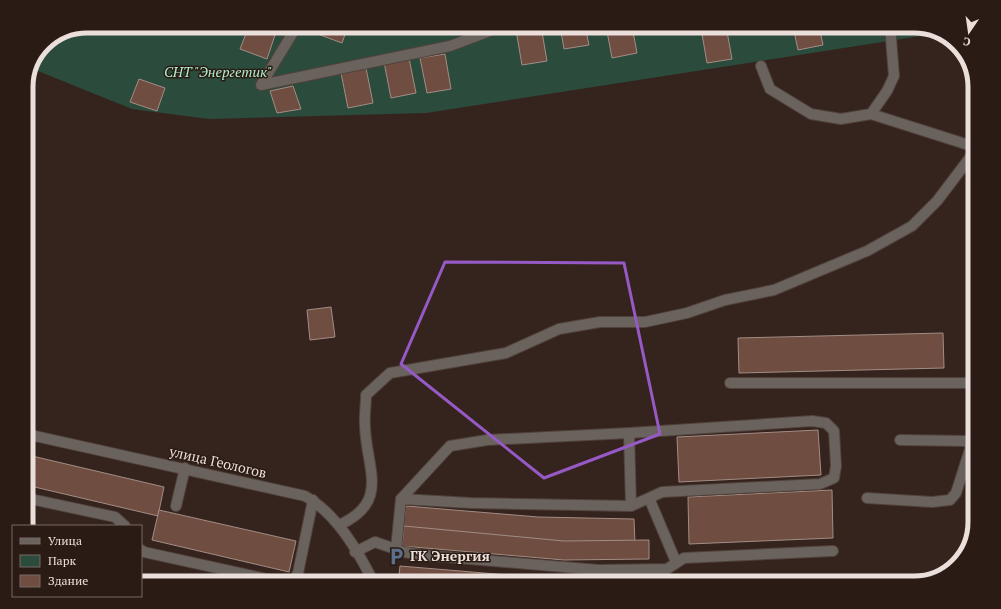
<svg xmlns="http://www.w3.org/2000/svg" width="1001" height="609" viewBox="0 0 1001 609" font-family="'PT Serif',serif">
	<rect width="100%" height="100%" fill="#35241e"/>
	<!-- green -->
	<polygon fill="#2b4b3c" points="87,26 914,26 940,33 426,113 209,119 132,109 33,69 44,44"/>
	<!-- building -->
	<g fill="#704d41" stroke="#a28d85">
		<polygon points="249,26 275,35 267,59 240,49"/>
		<polygon points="318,26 348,26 342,43 315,33"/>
		<polygon points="541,26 547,61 522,65 516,30"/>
		<polygon points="560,26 585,26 589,45 564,49"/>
		<polygon points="606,26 632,26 637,53 612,58"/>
		<polygon points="713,26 726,26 732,59 707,63 701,28"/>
		<polygon points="793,26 819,26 823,45 798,50"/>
		<polygon points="445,54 451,89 427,93 420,58"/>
		<polygon points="409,58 416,93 391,98 384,62"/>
		<polygon points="366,68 373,103 348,108 341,73"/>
		<polygon points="139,79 165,88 157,111 130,102"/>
		<polygon points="293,86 301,109 277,113 270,91"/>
		<polygon points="331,307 335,337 310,340 307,310"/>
		<polygon points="943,333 944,368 739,373 738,338"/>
		<polygon points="818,430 821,475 679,482 677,437"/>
		<polygon points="32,456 164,487 158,516 26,485"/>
		<polygon points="832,490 833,538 689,544 688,497"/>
		<polygon points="406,506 538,517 634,519 635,543 537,541 403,529"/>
		<polygon points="159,510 296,541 289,572 152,540"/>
		<polygon points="404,526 564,541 649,540 649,559 564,560 402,546"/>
		<polygon points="400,566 580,581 815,583 398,583"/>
	</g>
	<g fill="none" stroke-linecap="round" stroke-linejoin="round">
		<defs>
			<g id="minor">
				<polyline points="297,26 261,85 450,46 503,26"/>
				<polyline points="761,66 770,89 811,114 841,119 871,114 887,91 894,76 890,26"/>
				<polyline points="871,114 975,147"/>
				<polyline points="730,383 975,383"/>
				<path d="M26 434 305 496C337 514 358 551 374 583"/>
				<polyline points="900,440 966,441 971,446 975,446"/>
				<polyline points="26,498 115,517 125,526"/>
				<polyline points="649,498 662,492 820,484 834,478 836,466 834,431 826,423 812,421 629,433 631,506 649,498 676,562"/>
				<polyline points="867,498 932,502 950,500 956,493 971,446"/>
				<polyline points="401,499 450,446 487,440 629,433"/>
				<polyline points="176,506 185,468"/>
				<path d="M339 525C391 502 366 468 365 426 364 416 366 406 366 395L390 373 506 353 559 329 600 322H645L687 313 725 300 774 290 867 251 912 226 937 201 975 151"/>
				<polyline points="396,549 401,499 471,503 631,506"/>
				<polyline points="141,550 144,552 280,582 292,583 298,573 313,500"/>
				<polyline points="355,552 375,542 404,552 423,555 599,570 667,569 684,558 833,551"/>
			</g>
		</defs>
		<!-- minor casing -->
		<use href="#minor" stroke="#52423c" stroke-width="12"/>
		<!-- minor -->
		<use href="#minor" stroke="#6a635d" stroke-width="10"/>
	</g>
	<!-- marked area -->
	<path fill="none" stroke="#9759c6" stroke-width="3" stroke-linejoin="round" d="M445 262 624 263 660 434 544 478 401 364Z"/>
	<!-- icons -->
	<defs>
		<symbol id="parking-bare" viewBox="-9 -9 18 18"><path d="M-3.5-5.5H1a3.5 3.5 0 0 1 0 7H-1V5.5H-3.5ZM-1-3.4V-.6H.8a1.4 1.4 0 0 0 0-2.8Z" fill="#5c6f8a" stroke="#2b1b15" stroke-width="2.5" paint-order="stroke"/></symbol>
	</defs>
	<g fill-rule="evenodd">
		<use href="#parking-bare" x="384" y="544" width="25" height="25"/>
	</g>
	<g text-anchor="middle" stroke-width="3" stroke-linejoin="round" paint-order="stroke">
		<!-- park labels -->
		<g font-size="14" font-style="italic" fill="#aff1cf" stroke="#2b1b15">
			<text x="218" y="77">СНТ "Энергетик"</text>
		</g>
		<!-- street labels -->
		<g font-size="14" fill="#ebdfdb" stroke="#2b1b15">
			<text transform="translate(218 462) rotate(13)" y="5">улица Геологов</text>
		</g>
		<!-- poi labels -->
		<g font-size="14" font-weight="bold" fill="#ebdfdb" stroke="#2b1b15" text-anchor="start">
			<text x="410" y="561">ГК Энергия</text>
		</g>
	</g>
	<!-- crop -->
	<path d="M0 0H1001V609H0ZM87 33H914A54 54 0 0 1 968 87V522A54 54 0 0 1 914 576H87A54 54 0 0 1 33 522V87A54 54 0 0 1 87 33Z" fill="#2b1b15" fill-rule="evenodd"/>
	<path fill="none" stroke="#ebdfdb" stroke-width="5" d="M87 33H914A54 54 0 0 1 968 87V522A54 54 0 0 1 914 576H87A54 54 0 0 1 33 522V87A54 54 0 0 1 87 33Z"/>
	<!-- legend -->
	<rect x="12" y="525" width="130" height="72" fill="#2b1b15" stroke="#786964"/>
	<rect x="20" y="538" width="20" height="6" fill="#6a635d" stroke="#786964"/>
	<text x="48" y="545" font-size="12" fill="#ebdfdb">Улица</text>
	<rect x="20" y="555" width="20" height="12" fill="#2b4b3c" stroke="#786964"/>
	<text x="48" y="565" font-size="12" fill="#ebdfdb">Парк</text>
	<rect x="20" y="575" width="20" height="12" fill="#704d41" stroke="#786964"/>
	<text x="48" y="585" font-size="12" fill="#ebdfdb">Здание</text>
	<!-- north arrow -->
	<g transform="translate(969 32) rotate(193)" stroke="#2b1b15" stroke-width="3" paint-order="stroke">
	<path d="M0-3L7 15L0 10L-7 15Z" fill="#ebdfdb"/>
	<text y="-6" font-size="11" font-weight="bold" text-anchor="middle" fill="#ebdfdb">С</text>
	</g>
</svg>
